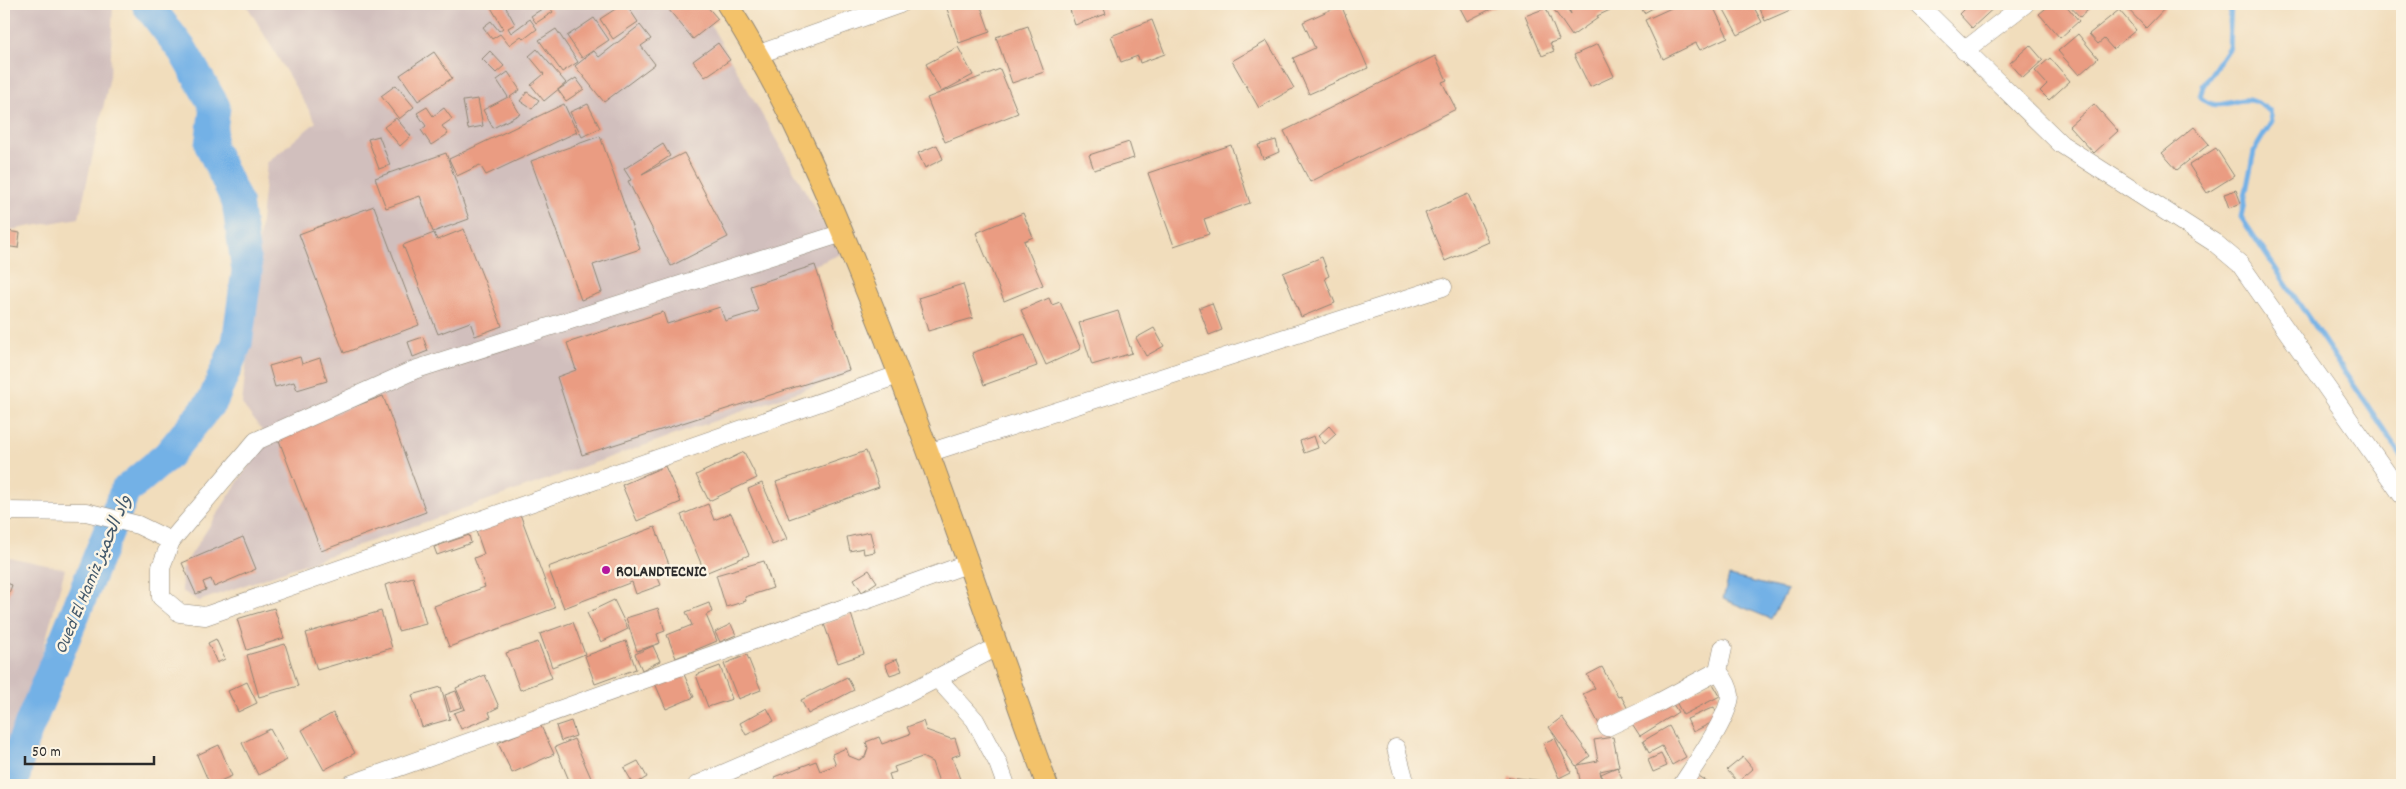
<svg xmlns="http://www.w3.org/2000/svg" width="2406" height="789" viewBox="0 0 2406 789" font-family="Dekko,'Playpen Sans Arabic',sans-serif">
	<rect width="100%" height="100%" fill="#fcf5e5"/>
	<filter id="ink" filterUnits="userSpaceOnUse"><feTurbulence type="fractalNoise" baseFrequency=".02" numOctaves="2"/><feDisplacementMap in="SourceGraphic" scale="10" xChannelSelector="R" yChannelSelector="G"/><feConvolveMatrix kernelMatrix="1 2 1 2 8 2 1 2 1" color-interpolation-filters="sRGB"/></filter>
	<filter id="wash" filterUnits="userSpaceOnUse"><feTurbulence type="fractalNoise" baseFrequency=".0096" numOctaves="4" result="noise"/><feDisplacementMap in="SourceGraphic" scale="20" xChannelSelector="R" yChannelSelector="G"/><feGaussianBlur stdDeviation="1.12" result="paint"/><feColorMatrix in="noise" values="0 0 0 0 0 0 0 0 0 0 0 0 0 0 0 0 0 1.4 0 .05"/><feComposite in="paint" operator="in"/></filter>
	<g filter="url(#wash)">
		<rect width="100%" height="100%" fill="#f1ddbc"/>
		<!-- industrial -->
		<g fill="#d1bfbd">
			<polygon points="4,4 113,4 110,76 79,218 4,231"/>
			<polygon points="246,4 699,4 841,254 803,270 852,373 199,601 182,591 181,570 267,437 242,404 267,163 316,122"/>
			<polygon points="4,556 65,569 6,785 4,785"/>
		</g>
		<!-- water -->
		<polygon fill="#73b1e6" stroke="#4f6e88" points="1729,576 1787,590 1771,619 1723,599"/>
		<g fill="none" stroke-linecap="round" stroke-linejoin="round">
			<!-- stream -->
			<path stroke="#73b1e6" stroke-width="5" d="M2231 4 2229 47 2203 86 2200 97C2218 115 2236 95 2253 101 2259 103 2265 108 2270 111L2272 121 2254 151 2241 217 2402 457"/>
			<!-- river -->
			<polyline stroke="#73b1e6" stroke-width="31" points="13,785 23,741 125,491 167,456 213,400 237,343 247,271 237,202 210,145 215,107 183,51 147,4"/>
		</g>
		<g id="blocks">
			<!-- building -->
			<g fill="#ea9c82">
				<polygon points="489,4 504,4 515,24 508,28 511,33 530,19 537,29 524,39 521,36 509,45 500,34 492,39 483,27 491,21 499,31 503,28"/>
				<polygon points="623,4 626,4 638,22 613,39 600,19"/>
				<polygon points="664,4 705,4 718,19 693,39"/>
				<polygon points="963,4 980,4 990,32 959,43 947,9"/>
				<polygon points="1068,4 1102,4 1106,14 1075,25"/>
				<polygon points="1458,4 1501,4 1467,21"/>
				<polygon points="1550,4 1564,4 1571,14 1567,4 1623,4 1597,16 1598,18 1572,36"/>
				<polygon points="1639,4 1660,4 1644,13"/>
				<polygon points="1680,4 1712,4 1728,37 1700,50 1696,43 1663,59 1645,20"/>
				<polygon points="1721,4 1752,4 1762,22 1738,35"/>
				<polygon points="1758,4 1804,4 1765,21"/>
				<polygon points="1969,4 1998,4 1972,28 1959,14"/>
				<polygon points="2051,4 2065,4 2079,21 2060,38 2039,14"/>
				<polygon points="2068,4 2095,4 2080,17"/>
				<polygon points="2123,4 2169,4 2146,28"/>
				<polygon points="548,5 553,12 536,23 531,16"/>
				<polygon points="1341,5 1368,68 1309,94 1293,58 1315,48 1303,22"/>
				<polygon points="1546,8 1559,40 1550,43 1554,51 1542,56 1525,16"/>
				<polygon points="2119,10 2136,30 2113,49 2104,39 2098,44 2089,34"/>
				<polygon points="594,18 609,40 582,58 567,36"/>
				<polygon points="1152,20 1165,54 1140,63 1138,56 1121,62 1111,36"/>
				<polygon points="640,25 651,39 641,46 655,64 604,102 575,66 594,51 599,57"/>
				<polygon points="1028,26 1044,72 1012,83 996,37"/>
				<polygon points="556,29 578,62 562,72 539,40"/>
				<polygon points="2078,34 2098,58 2079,75 2058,51"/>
				<polygon points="1267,41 1294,88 1259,108 1232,61"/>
				<polygon points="718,43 730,60 705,77 693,61"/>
				<polygon points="1598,44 1614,76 1590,87 1574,55"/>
				<polygon points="2030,45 2043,60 2023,78 2010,63"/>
				<polygon points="958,47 973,75 941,92 926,64"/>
				<polygon points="537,49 566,83 544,101 531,85 544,74 529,56"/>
				<polygon points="490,51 504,66 496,73 482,59"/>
				<polygon points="434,52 452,78 418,101 400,75"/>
				<polygon points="1435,56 1447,80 1442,82 1456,109 1310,182 1284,131"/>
				<polygon points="2050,58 2070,81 2049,100 2040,91 2047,84 2035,71"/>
				<polygon points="1000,69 1018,113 945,142 927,98"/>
				<polygon points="508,72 520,90 510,97 520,114 493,128 483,110 508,97 497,80"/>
				<polygon points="576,78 584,89 566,101 558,90"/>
				<polygon points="396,85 414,107 399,119 381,96"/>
				<polygon points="527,92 539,100 532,109 520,101"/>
				<polygon points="478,99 483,126 468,129 463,101"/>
				<polygon points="564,104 577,132 486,175 480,165 457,176 449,159"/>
				<polygon points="588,104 600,128 582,137 570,112"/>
				<polygon points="2094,104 2118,131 2094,153 2069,126"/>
				<polygon points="427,107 433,116 444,108 452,119 442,126 448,134 431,145 421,130 426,126 417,113"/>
				<polygon points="396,118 411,136 400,146 384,127"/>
				<polygon points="2194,127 2209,144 2177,170 2162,153"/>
				<polygon points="379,136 390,165 379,169 368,139"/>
				<polygon points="600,136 640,249 593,265 602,292 581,300 531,161"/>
				<polygon points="1276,140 1279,152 1263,159 1258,145"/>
				<polygon points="1129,142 1134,158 1094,170 1089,155"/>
				<polygon points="663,144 670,156 642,174 684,153 728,237 671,266 628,181 631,180 624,169"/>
				<polygon points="937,145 943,159 925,168 918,153"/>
				<polygon points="1231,145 1250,203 1204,219 1209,234 1174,246 1148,173"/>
				<polygon points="2216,148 2234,176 2207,193 2189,165"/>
				<polygon points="446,153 469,219 433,232 420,196 386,208 375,178"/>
				<polygon points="2236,190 2241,203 2229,208 2224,194"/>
				<polygon points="1468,194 1489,242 1445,261 1425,213"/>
				<polygon points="374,206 419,325 344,353 299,234"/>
				<polygon points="1023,213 1033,237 1024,241 1043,285 1004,301 976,233"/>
				<polygon points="464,229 502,326 475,336 470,322 438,334 403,245 434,233 437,240"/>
				<polygon points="7,231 20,233 18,248 5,246"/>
				<polygon points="1322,257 1329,276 1325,278 1335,303 1301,317 1283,273"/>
				<polygon points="815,265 849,370 582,455 557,377 576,370 567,343 663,312 667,324 720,307 725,321 758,311 750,286"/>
				<polygon points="963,284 973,318 928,331 918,298"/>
				<polygon points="1049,298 1052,305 1060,302 1081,349 1046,365 1021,310"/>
				<polygon points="1212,303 1222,330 1209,335 1199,308"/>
				<polygon points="1118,311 1132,353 1092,365 1079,323"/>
				<polygon points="1154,328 1164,346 1146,356 1136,338"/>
				<polygon points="1025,334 1037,366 984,385 972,353"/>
				<polygon points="423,337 428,351 413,357 408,342"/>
				<polygon points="300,357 302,364 320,358 327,381 297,390 294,382 275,387 269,366"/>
				<polygon points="383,396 426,512 321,551 277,435"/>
				<polygon points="1329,426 1336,434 1325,444 1318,436"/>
				<polygon points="1314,436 1318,448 1304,453 1300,441"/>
				<polygon points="866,451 879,487 789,519 776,482"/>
				<polygon points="744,452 757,478 709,501 696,475"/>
				<polygon points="665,466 681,502 637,521 622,485"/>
				<polygon points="762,483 787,539 772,545 748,489"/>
				<polygon points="708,504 714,520 731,513 749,555 705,573 681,515"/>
				<polygon points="520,514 555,608 449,647 434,606 485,587 474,558 484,554 476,531"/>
				<polygon points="655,527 670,567 656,573 661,585 636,594 632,582 564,608 548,567"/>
				<polygon points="870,532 875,552 864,554 863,548 850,551 847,537"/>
				<polygon points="469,535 471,543 437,555 434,547"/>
				<polygon points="243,537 256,569 214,587 211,579 203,582 206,590 196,594 182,563"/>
				<polygon points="764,561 773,588 745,597 746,601 726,607 716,575"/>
				<polygon points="869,570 877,582 862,592 854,579"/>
				<polygon points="413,577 426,624 398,631 385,585"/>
				<polygon points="4,582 12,585 4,607"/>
				<polygon points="614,600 628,629 601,642 587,613"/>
				<polygon points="709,603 712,612 706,615 717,641 676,658 667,635 692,625 686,612"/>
				<polygon points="274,608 284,638 247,650 237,619"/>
				<polygon points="658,608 665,631 657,634 660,643 637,651 626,618"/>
				<polygon points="381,611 392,648 317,670 306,633"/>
				<polygon points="851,614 864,654 838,663 824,624"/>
				<polygon points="573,622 585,654 552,667 540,634"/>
				<polygon points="731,624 736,635 720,642 715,632"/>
				<polygon points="216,639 225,659 217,663 208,643"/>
				<polygon points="626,641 636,669 595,684 585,656"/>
				<polygon points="538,642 552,678 520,690 506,653"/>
				<polygon points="285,644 298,686 259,697 247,655"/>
				<polygon points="653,646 660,661 642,670 635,654"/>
				<polygon points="747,655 761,690 738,699 724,664"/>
				<polygon points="897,659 902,671 890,675 885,664"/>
				<polygon points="720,666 732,699 708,707 696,675"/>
				<polygon points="1602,667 1618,697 1621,696 1629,711 1600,726 1583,694 1595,688 1587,675"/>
				<polygon points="682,670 694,697 666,709 654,681"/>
				<polygon points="485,675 499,707 489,712 491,717 461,729 454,713 465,709 456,688"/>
				<polygon points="847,677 854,690 808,714 801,700"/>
				<polygon points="247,682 257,703 238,712 228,691"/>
				<polygon points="1712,682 1720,696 1683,715 1675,700"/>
				<polygon points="441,687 450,719 422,727 412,695"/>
				<polygon points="456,691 462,707 450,711 445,695"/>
				<polygon points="1669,698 1678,712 1640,736 1631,722"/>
				<polygon points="1714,707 1719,719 1693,732 1687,719"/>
				<polygon points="767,708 774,721 746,735 740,723"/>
				<polygon points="333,713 355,753 324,770 302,730"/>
				<polygon points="1562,717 1590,756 1578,765 1598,761 1594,740 1613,737 1619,767 1600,771 1602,781 1581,785 1577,765 1576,766 1549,727"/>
				<polygon points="571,721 576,736 561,741 556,726"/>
				<polygon points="923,721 926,730 951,739 955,738 960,754 952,757 962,785 940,785 932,762 922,757 894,767 896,772 889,774 892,783 887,785 766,785 776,781 774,777 816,761 820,771 836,765 832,754 846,748 849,756 859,760 865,757 868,748 866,742 879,737 882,744 910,734 907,727"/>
				<polygon points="540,724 554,754 512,773 498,743"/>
				<polygon points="1669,726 1686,757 1672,765 1662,746 1649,753 1643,741"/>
				<polygon points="270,729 287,760 258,775 242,743"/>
				<polygon points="1555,738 1571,772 1559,778 1543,743"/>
				<polygon points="574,739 591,778 571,785 555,747"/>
				<polygon points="219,745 232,776 210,785 197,755"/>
				<polygon points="1661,754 1667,766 1653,772 1648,760"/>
				<polygon points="1743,757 1753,769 1738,782 1727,770"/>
				<polygon points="638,761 647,777 634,785 624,768"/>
				<polygon points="1617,767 1622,778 1606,785 1601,774"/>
				<polygon points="1693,773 1709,783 1708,785 1686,785"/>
				<polygon points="1509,777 1553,782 1560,785 1507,785"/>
			</g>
		</g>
	</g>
	<g filter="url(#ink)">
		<use href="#blocks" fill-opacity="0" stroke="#8e8474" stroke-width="1"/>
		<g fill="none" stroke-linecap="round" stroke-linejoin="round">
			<defs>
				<g id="minor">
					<polyline points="1918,4 2061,144 2215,243 2240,264 2402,495"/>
					<polyline points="1964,51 2025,4"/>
					<polyline points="759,54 900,4"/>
					<polyline points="928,453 1443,287"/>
					<polyline points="4,511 86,512 138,525 171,541 161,567 161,597 180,613 205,616 901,374"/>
					<polyline points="171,541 256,441 414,370 843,233"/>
					<polyline points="1718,671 1723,648"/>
					<polyline points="937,678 975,720 998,763 1006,785"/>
					<path d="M1607 727 1658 703 1718 671C1723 677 1729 687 1730 695 1730 716 1694 766 1682 785"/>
					<polyline points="1396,748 1406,785"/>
					<polyline points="349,785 967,564"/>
					<polyline points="697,785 899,698 997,647"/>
				</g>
				<path id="major" d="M727 4C785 94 826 191 866 290 932 453 987 620 1047 785"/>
			</defs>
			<!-- minor casing -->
			<use href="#minor" stroke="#8e8474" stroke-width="19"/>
			<!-- major casing -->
			<use href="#major" stroke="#8e8474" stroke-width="23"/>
			<!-- minor -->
			<use href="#minor" stroke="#fff" stroke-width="18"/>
			<!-- major -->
			<use href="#major" stroke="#f3c26a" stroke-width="21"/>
		</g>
	</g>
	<!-- markers -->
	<circle fill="#b5179e" stroke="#fcf5e5" stroke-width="2" cx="606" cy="570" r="5"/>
	<g text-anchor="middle" stroke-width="5" stroke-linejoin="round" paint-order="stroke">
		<!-- poi labels -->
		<g font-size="16" font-weight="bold" fill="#2b2b2b" stroke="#fcf5e5" text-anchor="start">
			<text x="616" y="576">ROLANDTECNIC</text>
		</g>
		<!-- water labels -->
		<g font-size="18" font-style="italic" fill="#445a6c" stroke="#fcf5e5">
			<text transform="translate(92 574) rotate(-67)" y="6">Oued El Hamiz واد الحميز</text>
		</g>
	</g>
	<!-- margin -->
	<rect width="2406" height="789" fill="none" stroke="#fcf5e5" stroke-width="20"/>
	<!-- scale -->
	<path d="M25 756v8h129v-8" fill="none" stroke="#2b2b2b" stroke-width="2.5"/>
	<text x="32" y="756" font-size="15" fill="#2b2b2b" stroke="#fcf5e5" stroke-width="4" paint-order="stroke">50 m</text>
</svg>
